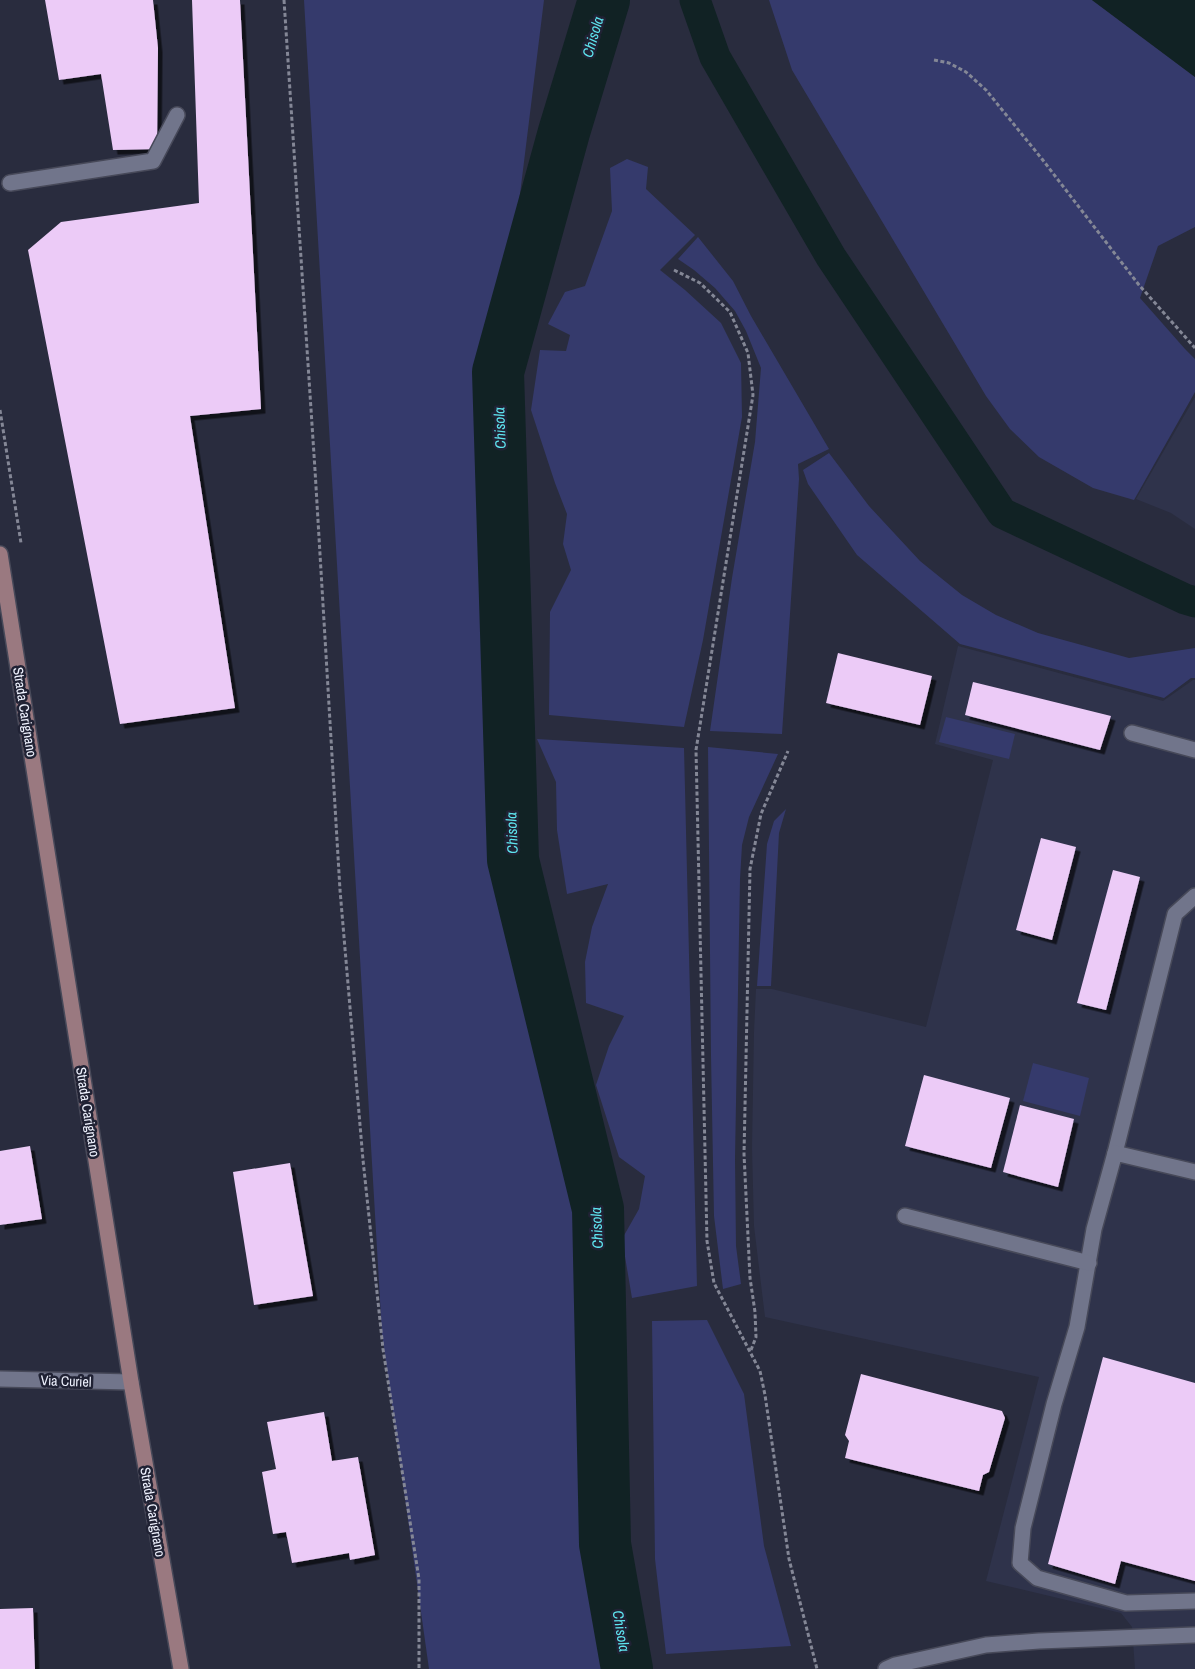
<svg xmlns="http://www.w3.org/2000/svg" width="1195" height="1669" viewBox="0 0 1195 1669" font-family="'Archivo Narrow',sans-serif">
	<defs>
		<filter id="shadow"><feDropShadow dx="4.5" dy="4.5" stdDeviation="0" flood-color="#0009"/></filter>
	</defs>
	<rect width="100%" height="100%" fill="#292c3e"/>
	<!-- built -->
	<g fill="#2f334b">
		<polygon points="1195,397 1195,529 1171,513 1136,499"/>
		<polygon points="958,646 1163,701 1193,680 1195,680 1195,1669 1135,1669 1132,1627 1121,1613 986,1581 1039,1377 765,1317 754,1226 752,1148 754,1032 756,989 772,989 926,1027 993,760 935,744"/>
	</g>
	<!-- green -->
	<g fill="#353a6c">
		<polygon points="304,0 544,0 498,372 513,860 598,1209 605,1544 627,1669 429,1669 382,1334"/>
		<polygon points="769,0 1092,0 1195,77 1195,227 1158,246 1140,298 1185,349 1195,359 1195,392 1134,500 1093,488 1039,457 1010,429 986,396 792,70"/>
		<polygon points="627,159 648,167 646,189 695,235 660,270 685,290 721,323 741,363 742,417 703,640 684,727 549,715 550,612 571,570 563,544 567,514 555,483 531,410 540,350 566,351 570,335 548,324 565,292 585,286 612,211 610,168"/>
		<polygon points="698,237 733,281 751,316 829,449 798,464 799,479 782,734 710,731 732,578 755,442 761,368 746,331 735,311 715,288 694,270 678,259"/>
		<polygon points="829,453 869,506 920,561 962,595 996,615 1038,633 1129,658 1195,648 1195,678 1191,678 1164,698 960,644 857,555 808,484 803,470"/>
		<polygon points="946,717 1015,734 1009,759 939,742"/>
		<polygon points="537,739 684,748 697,1286 632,1298 622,1239 639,1209 645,1176 619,1157 596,1085 609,1046 624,1016 586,1003 585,962 592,927 608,884 567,894 557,830 556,782"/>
		<polygon points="708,747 778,754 749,817 742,845 740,879 735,1159 736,1246 741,1284 723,1289 714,1216 711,1056"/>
		<polygon points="786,809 779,833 771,986 757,986 767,844 774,821"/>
		<polygon points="1033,1063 1089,1078 1080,1116 1023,1101"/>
		<polygon points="707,1320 744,1394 764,1546 791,1646 666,1654 655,1559 652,1321"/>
	</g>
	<!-- water -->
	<polygon fill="#112224" points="1092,0 1195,0 1195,77"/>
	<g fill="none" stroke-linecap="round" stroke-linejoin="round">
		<!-- canal -->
		<polyline stroke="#112224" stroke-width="31" points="695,0 715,57 831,257 1002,513 1185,599 1195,602"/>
		<!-- river -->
		<polyline stroke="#112224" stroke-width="52" points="604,0 564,132 498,372 513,860 598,1209 605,1544 627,1669"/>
	</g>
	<!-- building -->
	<g fill="#eccbf7" filter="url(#shadow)">
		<polygon points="45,0 153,0 158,48 157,149 113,150 101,74 59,80"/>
		<polygon points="192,0 240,0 261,409 190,416 235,708 120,724 28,250 61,222 199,203"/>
		<polygon points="838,653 932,676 920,725 826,703"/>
		<polygon points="973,682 1111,716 1100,750 965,715"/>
		<polygon points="1041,838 1076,847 1052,940 1016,930"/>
		<polygon points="1113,870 1140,877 1106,1010 1077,1003"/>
		<polygon points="924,1075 1010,1098 991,1168 905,1146"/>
		<polygon points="1020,1105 1074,1119 1058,1187 1003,1172"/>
		<polygon points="30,1146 42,1219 0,1225 0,1151"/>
		<polygon points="290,1163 313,1296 254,1305 233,1172"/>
		<polygon points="1103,1357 1195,1383 1195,1581 1121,1561 1115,1584 1048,1564"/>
		<polygon points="861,1374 1002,1411 1005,1418 989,1472 983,1475 979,1491 845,1458 849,1441 845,1435"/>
		<polygon points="324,1412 332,1461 358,1457 375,1555 350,1560 349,1553 292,1563 286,1532 273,1534 262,1472 276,1469 267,1422"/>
		<polygon points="33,1608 35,1669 0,1669 0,1609"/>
	</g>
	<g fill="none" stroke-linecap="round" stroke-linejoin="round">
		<defs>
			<g id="lane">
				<polyline points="10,183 153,161 177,115"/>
				<polyline points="1132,733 1195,750"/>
				<polyline points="1115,1153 1175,914 1195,896"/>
				<polyline points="1195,1172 1115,1153 1094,1229 1077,1327 1054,1404 1023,1528 1020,1563 1037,1578 1126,1603 1195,1601"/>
				<polyline points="905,1216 1089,1263"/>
				<polyline points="886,1669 895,1665 986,1645 1039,1641 1195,1635"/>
			</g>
			<polyline id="street" points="0,1379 131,1382"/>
			<polyline id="secondary" points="0,554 131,1382 181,1669"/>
		</defs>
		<!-- lane casing -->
		<use href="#lane" stroke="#474959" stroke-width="18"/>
		<!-- street casing -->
		<use href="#street" stroke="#474959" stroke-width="18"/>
		<!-- secondary casing -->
		<use href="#secondary" stroke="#474959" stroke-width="18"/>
		<!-- path -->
		<g stroke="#848796" stroke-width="3" stroke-dasharray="4 2.5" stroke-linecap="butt">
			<polyline points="284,0 315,470 340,890 363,1160 383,1349 419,1579 419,1669"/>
			<polyline points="934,60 949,63 966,72 986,90 1042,159 1139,285 1195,348"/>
			<polyline points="674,270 700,283 730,312 748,353 753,395 696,750 707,1241 714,1283 760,1371 765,1395 789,1559 817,1669"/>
			<polyline points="0,410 21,543"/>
			<polyline points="751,1350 756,1337 755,1312 750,1278 744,1154 750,869 761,814 788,751"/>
		</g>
		<!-- lane -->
		<use href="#lane" stroke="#71758b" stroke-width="15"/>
		<!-- street -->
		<use href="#street" stroke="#71758b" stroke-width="15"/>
		<!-- secondary -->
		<use href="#secondary" stroke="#9a7980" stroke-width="15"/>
	</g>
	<g text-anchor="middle" stroke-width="5" stroke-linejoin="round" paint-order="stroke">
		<!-- street labels -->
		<g font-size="14" fill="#eff2fe" stroke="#202234">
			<text transform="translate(25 712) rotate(81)" y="5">Strada Carignano</text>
			<text transform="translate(88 1112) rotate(81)" y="5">Strada Carignano</text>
			<text transform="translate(66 1381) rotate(2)" y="5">Via Curiel</text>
			<text transform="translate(153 1512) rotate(80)" y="5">Strada Carignano</text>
		</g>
		<!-- water labels -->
		<g font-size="15" font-style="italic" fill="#5ee4ef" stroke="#202234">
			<text transform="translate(593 37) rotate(-74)" y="5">Chisola</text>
			<text transform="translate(500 428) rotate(-92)" y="5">Chisola</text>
			<text transform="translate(512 833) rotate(-92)" y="5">Chisola</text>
			<text transform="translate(597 1228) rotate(-93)" y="5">Chisola</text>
			<text transform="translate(621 1631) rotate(80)" y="5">Chisola</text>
		</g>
	</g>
</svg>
